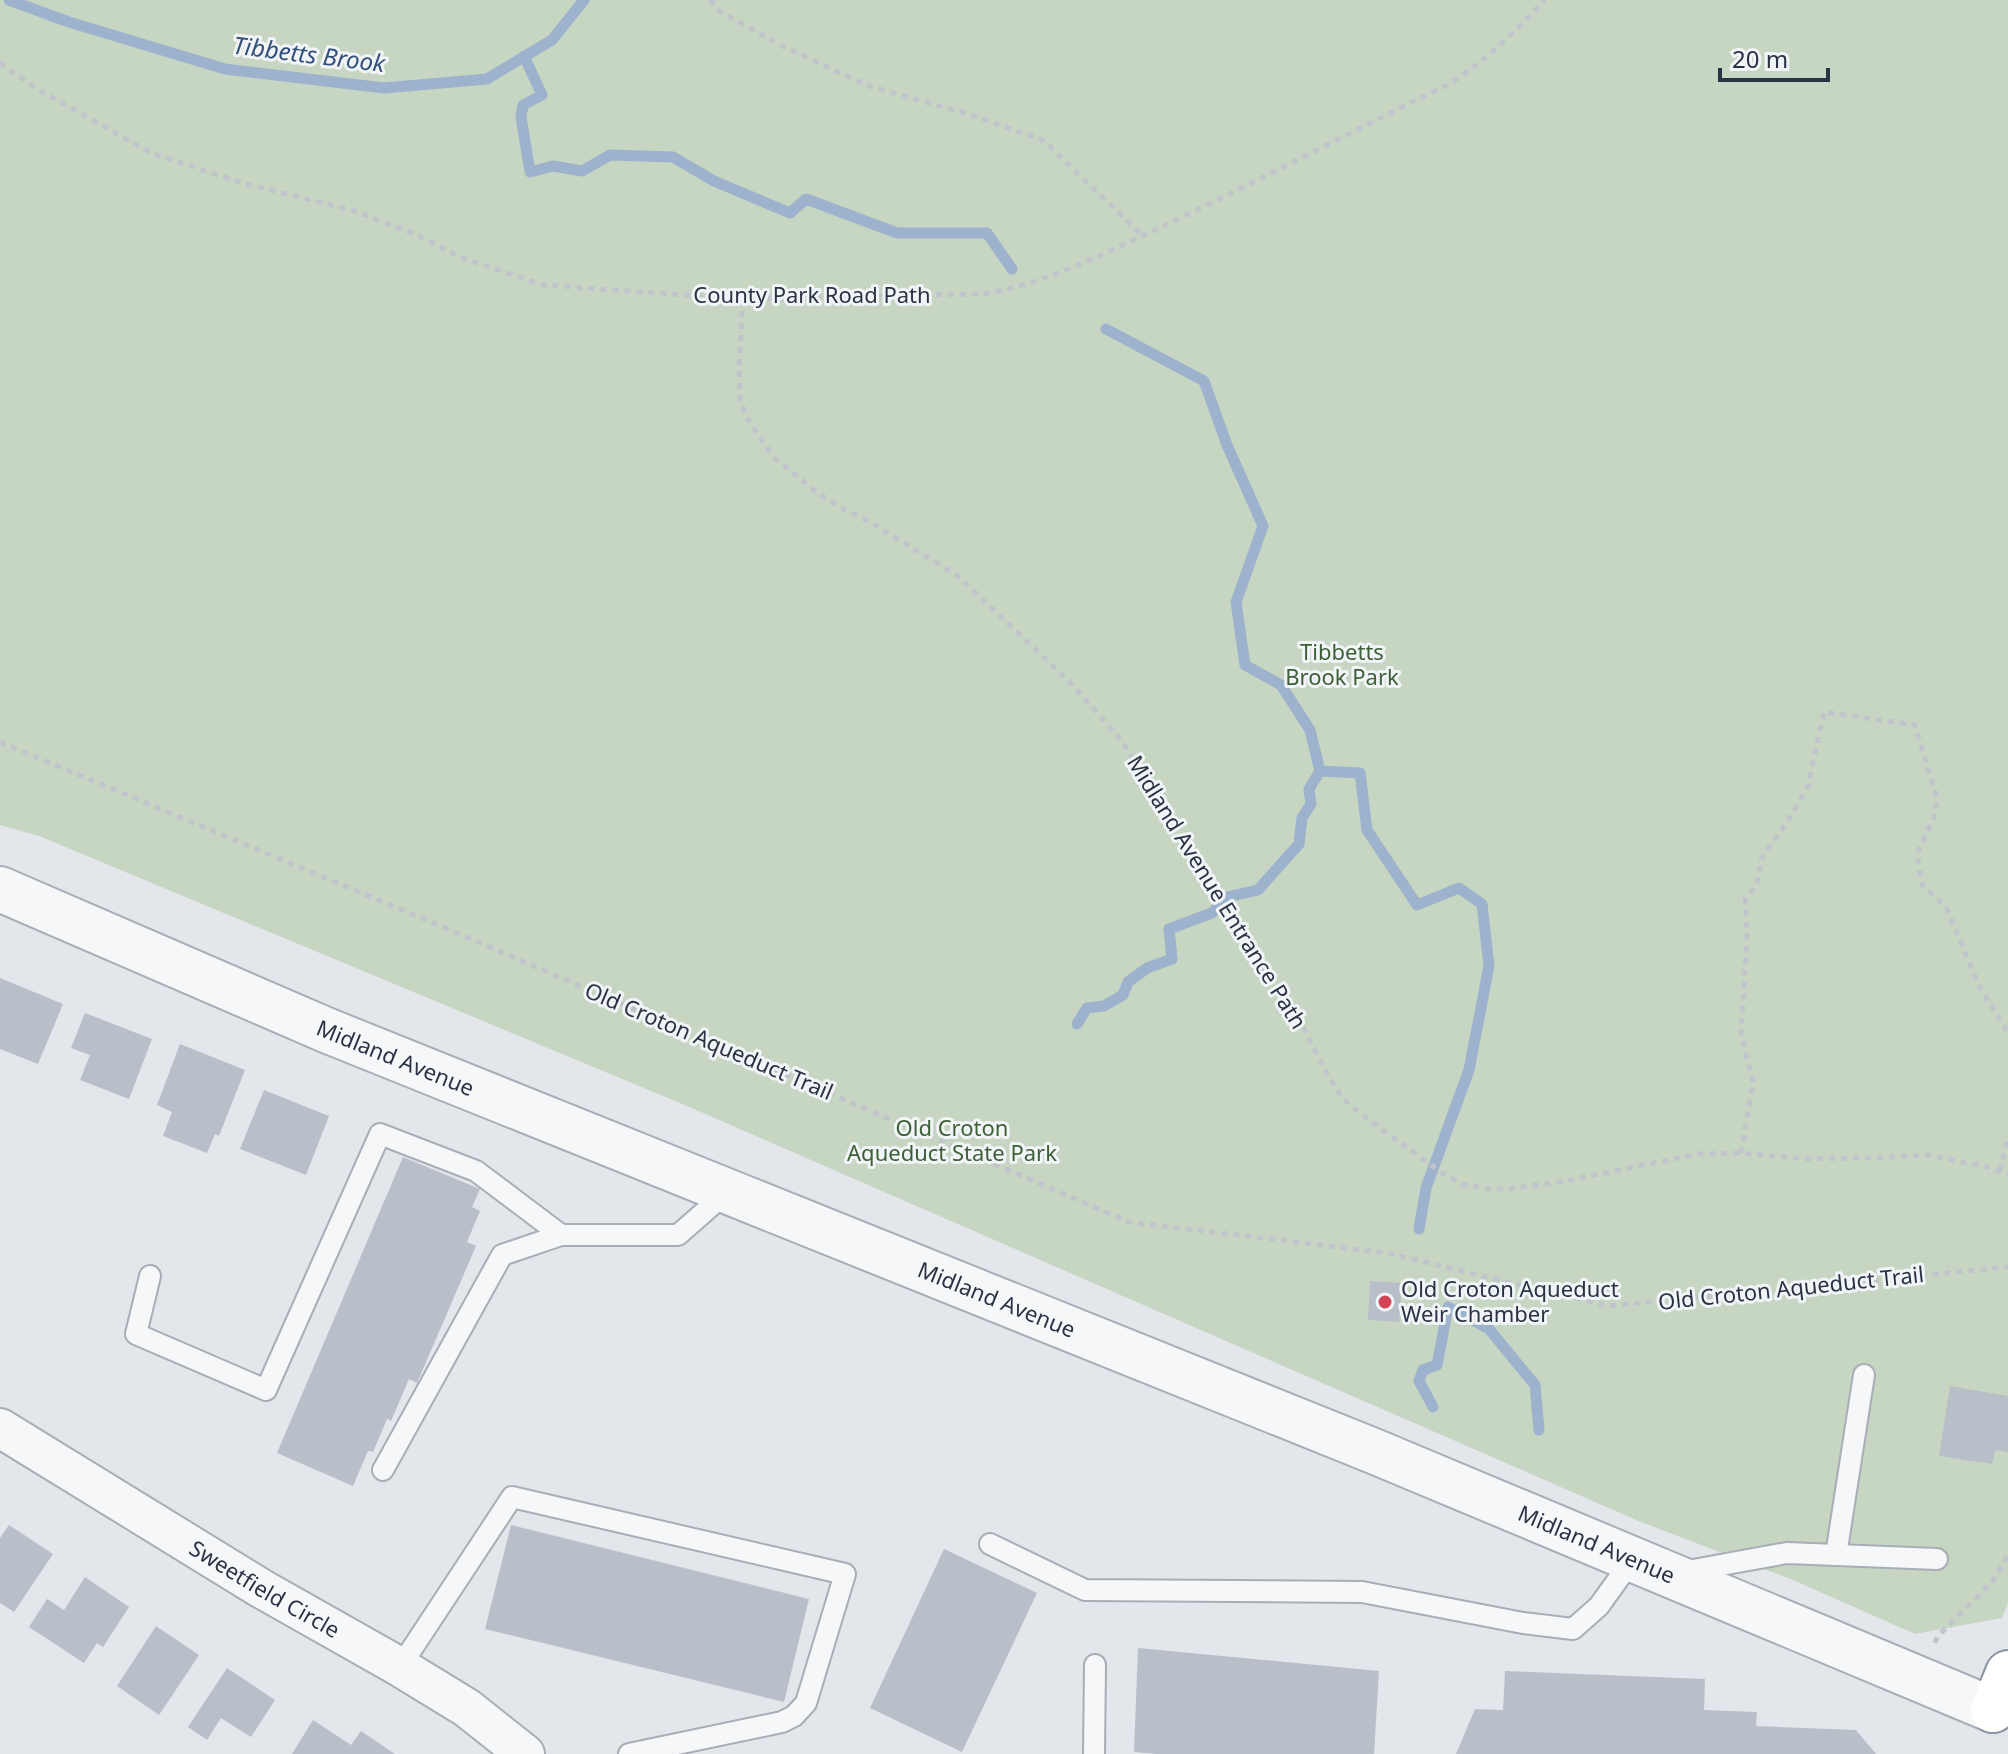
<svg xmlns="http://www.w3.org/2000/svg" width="2008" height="1754" viewBox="0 0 2008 1754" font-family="'Noto Sans',sans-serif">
	<rect width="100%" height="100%" fill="#e3e6eb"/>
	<!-- green -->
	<polygon fill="#c7d5c3" points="0,0 2008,0 2008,1603 2002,1618 1915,1634 1793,1580 1641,1522 687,1106 39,836 0,825"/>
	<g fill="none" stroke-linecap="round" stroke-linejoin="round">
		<!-- stream -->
		<g stroke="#9db2cc" stroke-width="11">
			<polyline points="9,0 69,22 225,69 384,88 487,79 552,40 584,0"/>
			<polyline points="524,56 542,95 523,105 521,117 530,172 553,166 582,171 610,155 673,157 714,181 790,213 806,199 897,233 987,233 1012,269"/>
			<polyline points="1106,329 1204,381 1227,445 1263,526 1236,602 1245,665 1281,685 1310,730 1320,771 1360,773 1367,830 1417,905 1459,888 1482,904 1489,966 1469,1070 1426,1188 1419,1229"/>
			<polyline points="1077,1024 1087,1008 1104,1006 1123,995 1128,982 1147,968 1172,959 1169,929 1212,913 1227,897 1258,890 1299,844 1302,818 1311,804 1309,789 1320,771"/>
			<polyline points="1433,1407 1419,1381 1423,1370 1437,1365 1448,1307 1489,1329 1535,1385 1539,1430"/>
		</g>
	</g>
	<!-- building -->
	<g fill="#b9bfc9">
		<polygon points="0,978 63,1004 38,1064 0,1049"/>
		<polygon points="85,1013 152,1039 129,1099 80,1080 90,1055 71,1048"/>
		<polygon points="180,1044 245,1070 219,1136 215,1134 207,1153 163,1136 172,1112 157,1105"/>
		<polygon points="264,1090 329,1116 306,1175 240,1149"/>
		<polygon points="403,1157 480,1189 472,1207 480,1211 467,1242 476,1246 417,1383 409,1379 391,1421 387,1419 373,1452 368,1451 353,1486 277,1453"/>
		<polygon points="1370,1281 1402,1283 1399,1322 1368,1320"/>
		<polygon points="1950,1386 2008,1396 2008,1452 1995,1450 1992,1464 1939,1456"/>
		<polygon points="9,1525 53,1554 14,1612 0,1603 0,1538"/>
		<polygon points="511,1525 809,1599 784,1702 485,1629"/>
		<polygon points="944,1549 1037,1593 962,1752 870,1708"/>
		<polygon points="85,1577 129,1607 103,1647 97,1643 84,1663 29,1627 47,1599 64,1610"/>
		<polygon points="156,1626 199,1655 159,1715 117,1686"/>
		<polygon points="1138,1648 1379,1671 1374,1754 1158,1754 1134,1752"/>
		<polygon points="227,1668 275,1700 251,1737 221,1718 207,1740 188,1727"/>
		<polygon points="1505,1671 1705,1679 1704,1710 1757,1712 1756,1726 1856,1730 1876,1754 1456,1754 1475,1709 1503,1710"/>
		<polygon points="313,1720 351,1745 361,1731 395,1754 292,1754"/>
	</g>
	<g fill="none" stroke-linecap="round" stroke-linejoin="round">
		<defs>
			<g id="service">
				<polyline points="150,1276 136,1334 266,1390 380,1134 476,1171 561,1235"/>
				<polyline points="383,1470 502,1255 561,1235 678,1235 727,1192"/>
				<polyline points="990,1544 1085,1590 1362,1592 1523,1623 1573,1629 1599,1606 1632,1560"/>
				<polyline points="1836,1555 1864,1375"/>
				<polyline points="1682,1572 1787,1553 1937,1559"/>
				<polyline points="400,1667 512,1497 845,1574 806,1703 794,1716 782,1722 629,1754"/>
				<polyline points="1094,1754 1095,1665"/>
			</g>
			<g id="minor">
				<path id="s1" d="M0 1428 262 1589 400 1667 467 1708 525 1754"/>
			</g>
			<g id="tertiary">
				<path id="s2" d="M0 889 326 1030 1376 1452 1993 1710"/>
			</g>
			<polyline id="motorway" points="1993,1710 2008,1673"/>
		</defs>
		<!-- service casing -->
		<use href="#service" stroke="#a8adb6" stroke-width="24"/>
		<!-- minor casing -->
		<use href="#minor" stroke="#a8adb6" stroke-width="42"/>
		<!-- tertiary casing -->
		<use href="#tertiary" stroke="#a8adb6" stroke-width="48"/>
		<!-- motorway casing -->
		<use href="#motorway" stroke="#8992a2" stroke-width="48"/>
		<!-- path -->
		<g stroke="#c1c4ca" stroke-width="5" stroke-dasharray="6 6" stroke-linecap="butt">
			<polyline points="710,0 721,12 782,46 869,86 971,115 1043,140 1143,236"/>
			<path d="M0 63 39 90 153 154 246 184 355 211 417 235 462 258 544 285 743 299 982 294C1039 286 1101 255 1153 231 1253 184 1350 132 1449 84 1486 61 1515 31 1545 0"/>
			<polyline points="743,299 739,366 740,400 747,418 762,441 776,459 819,494 838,506 872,523 958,576 1069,681 1122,741 1138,767 1158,805 1246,948 1287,996 1329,1077 1342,1098 1357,1111 1442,1173 1462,1184 1489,1189 1509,1189 1570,1180 1698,1154 1741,1153 1809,1159 1871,1158 1928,1155 1987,1167 2008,1174"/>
			<polyline points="0,742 443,927 1129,1222 1387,1253 1608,1306 2008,1267"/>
			<polyline points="1741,1153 1753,1082 1741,1036 1747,936 1745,900 1757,883 1761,859 1787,822 1808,786 1824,712 1915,725 1937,798 1934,817 1917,854 1922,885 1946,907 1980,988 2008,1033"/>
			<polyline points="2000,1171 2008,1135"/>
			<polyline points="1935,1643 1937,1637 1992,1582 2008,1555"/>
		</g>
		<!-- service -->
		<use href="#service" stroke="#f6f7f9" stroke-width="20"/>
		<!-- minor -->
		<use href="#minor" stroke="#f6f7f9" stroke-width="38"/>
		<!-- tertiary -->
		<use href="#tertiary" stroke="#f6f7f9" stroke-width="44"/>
		<!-- motorway -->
		<use href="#motorway" stroke="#fff" stroke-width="44"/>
	</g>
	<!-- markers -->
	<circle fill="#d34556" stroke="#f2f5f8" stroke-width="3" cx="1385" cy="1302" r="8"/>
	<g text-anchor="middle" stroke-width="6" stroke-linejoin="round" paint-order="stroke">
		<!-- street labels -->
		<g font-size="22" fill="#2a3344" stroke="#f2f5f8">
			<text x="812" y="303">County Park Road Path</text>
			<text transform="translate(1217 892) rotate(58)" y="8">Midland Avenue Entrance Path</text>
			<text transform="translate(709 1041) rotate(23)" y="8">Old Croton Aqueduct Trail</text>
			<text dy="8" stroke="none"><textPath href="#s2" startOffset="430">Midland Avenue</textPath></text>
			<text transform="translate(1791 1288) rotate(-6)" y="8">Old Croton Aqueduct Trail</text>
			<text dy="8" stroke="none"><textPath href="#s2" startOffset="1078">Midland Avenue</textPath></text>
			<text dy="8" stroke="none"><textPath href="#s2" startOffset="1726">Midland Avenue</textPath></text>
			<text dy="8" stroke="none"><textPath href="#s1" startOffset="310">Sweetfield Circle</textPath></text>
		</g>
		<!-- park labels -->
		<g font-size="22" fill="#3d6037" stroke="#f2f5f8">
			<text x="1342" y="660">Tibbetts<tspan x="1342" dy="25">Brook Park</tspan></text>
			<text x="952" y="1136">Old Croton<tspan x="952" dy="25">Aqueduct State Park</tspan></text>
		</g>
		<!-- poi labels -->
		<g font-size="22" fill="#2a3344" stroke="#f2f5f8" text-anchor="start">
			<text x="1401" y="1297">Old Croton Aqueduct<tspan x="1401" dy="25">Weir Chamber</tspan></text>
		</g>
		<!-- water labels -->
		<g font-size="24" font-style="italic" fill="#325079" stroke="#f2f5f8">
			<text transform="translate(309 55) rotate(7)" y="8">Tibbetts Brook</text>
		</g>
	</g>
	<!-- scale -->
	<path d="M1720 68v12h108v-12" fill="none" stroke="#2a3344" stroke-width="4"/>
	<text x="1732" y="68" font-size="24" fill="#2a3344" stroke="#f2f5f8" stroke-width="6" paint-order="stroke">20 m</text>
</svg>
